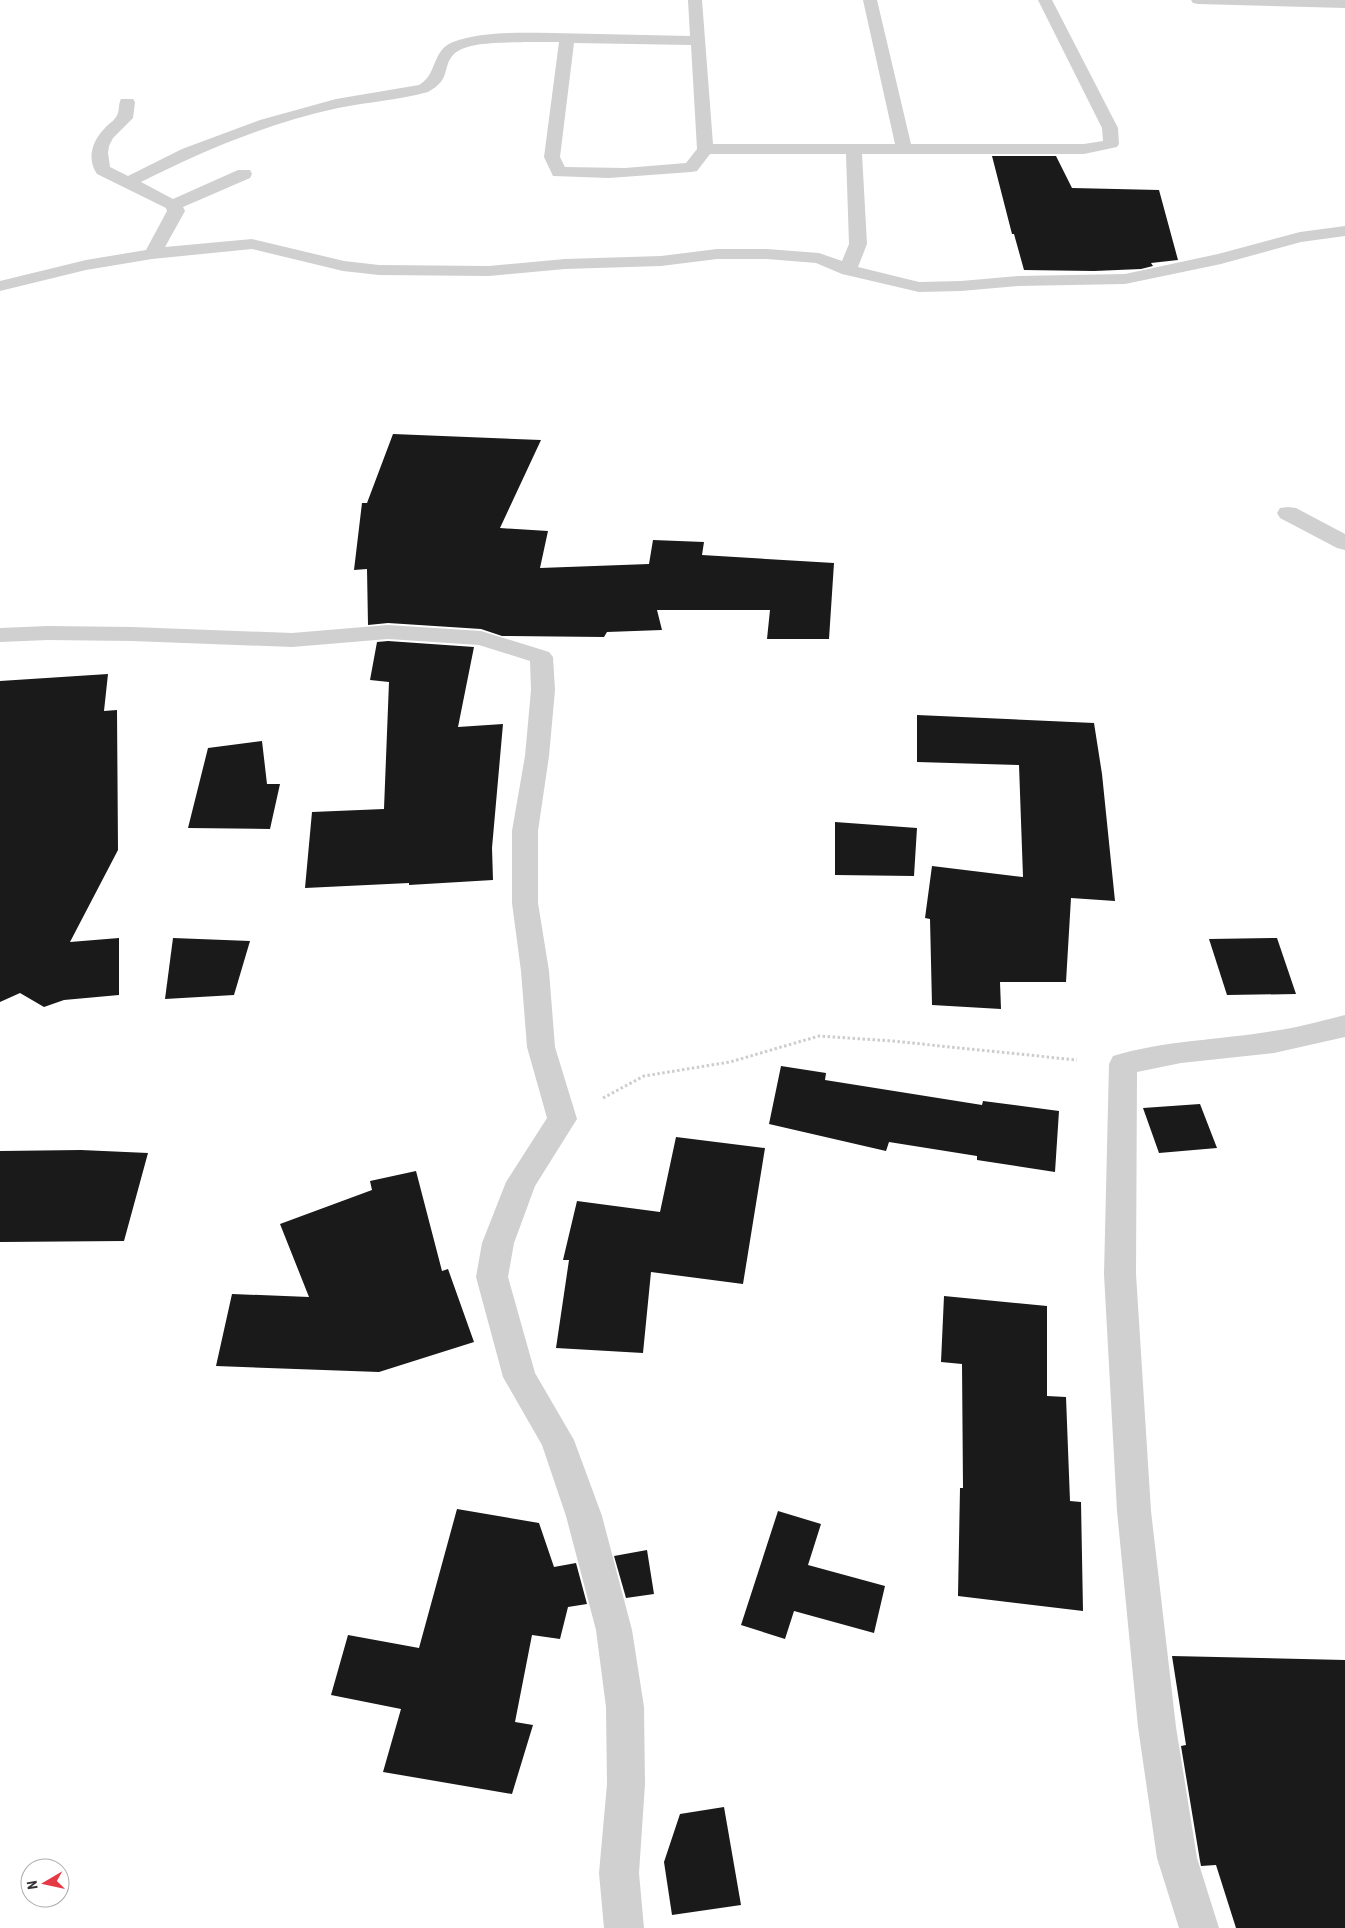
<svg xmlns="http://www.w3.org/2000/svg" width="1345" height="1928" viewBox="0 0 1345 1928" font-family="'Roboto Condensed',sans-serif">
	<rect width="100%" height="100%" fill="#fff"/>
	<!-- building -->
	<g fill="#1a1a1a">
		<polygon points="992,156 1056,156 1072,188 1159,190 1178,260 1151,263 1153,266 1141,269 1094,271 1024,270 1014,234 1012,234"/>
		<polygon points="393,434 541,440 500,528 548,531 540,568 649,564 653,540 704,542 702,555 834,563 829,639 767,639 770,610 657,610 662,630 607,632 604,637 502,636 481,629 388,623 368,625 367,569 354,570 362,503 367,503"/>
		<polygon points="388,641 474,647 458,727 503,724 492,848 493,880 409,885 409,883 305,888 312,812 384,809 389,682 370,680 377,642"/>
		<polygon points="108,674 104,711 117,710 118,850 70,942 119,938 119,995 64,1000 44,1007 20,993 0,1002 0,681"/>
		<polygon points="917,715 1094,723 1102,774 1115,901 1071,898 1066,982 1000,982 1001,1009 932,1005 930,919 925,918 932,866 1023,877 1019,765 917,762"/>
		<polygon points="262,741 267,784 280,784 270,829 188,828 208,748"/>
		<polygon points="835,822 917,828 914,876 835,875"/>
		<polygon points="173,938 250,941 234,995 165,999"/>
		<polygon points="1277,938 1296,994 1227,995 1209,939"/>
		<polygon points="781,1066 826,1073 825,1080 982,1105 983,1101 1059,1111 1055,1172 977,1160 977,1156 889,1142 886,1151 769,1124"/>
		<polygon points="1200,1104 1217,1148 1159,1153 1143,1108"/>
		<polygon points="676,1137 765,1148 743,1284 651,1272 643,1353 556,1348 569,1260 563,1260 577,1201 660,1212"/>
		<polygon points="81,1150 148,1153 124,1241 0,1242 0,1151"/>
		<polygon points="416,1171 442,1271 448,1269 474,1342 379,1372 216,1366 232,1294 309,1297 280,1224 372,1190 370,1181"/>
		<polygon points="944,1296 1047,1306 1047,1396 1066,1397 1070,1501 1081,1502 1083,1611 958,1596 960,1488 963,1488 962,1364 941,1362"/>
		<polygon points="457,1509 539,1523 554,1567 576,1563 587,1604 568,1607 560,1639 532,1635 515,1722 533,1725 512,1794 383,1772 401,1709 331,1695 348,1635 419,1648"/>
		<polygon points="778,1511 821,1524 808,1565 885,1586 874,1633 794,1611 785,1639 741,1625"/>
		<polygon points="647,1550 654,1594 626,1598 614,1556"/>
		<polygon points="1172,1656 1345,1660 1345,1928 1236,1928 1216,1865 1201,1866 1200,1861 1181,1746 1186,1745"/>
		<polygon points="724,1807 741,1905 672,1915 664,1862 680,1814"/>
	</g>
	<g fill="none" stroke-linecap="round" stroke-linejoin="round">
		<!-- path -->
		<polyline stroke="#cdcdcd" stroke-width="3" stroke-dasharray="2.5 2.5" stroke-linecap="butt" points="603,1098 644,1076 730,1062 819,1036 892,1041 1077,1060"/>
		<!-- minor -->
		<g fill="#d0d0d0" fill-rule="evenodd">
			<path d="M688 0H702L713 144H895L863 0H877L911 144H1084L1103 141 1102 128 1038 0H1052L1118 128 1119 144 1117 147 1084 154H862L867 244 858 267 919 282 961 281 1018 276 1125 274 1218 254 1300 232 1345 226V236L1301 242 1221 264 1125 284 1018 286 961 291 919 292 842 274 816 263 767 259H717L661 266 565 269 489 276 379 275 343 271 252 249 152 259 86 270 0 291V281L86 260 146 250 167 211 166 208 97 174C86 158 93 140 105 128 108 124 114 121 116 117 120 112 118 104 121 99H133L135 102 133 118 113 138 109 146 108 153 110 167 128 176 182 149 260 120 336 99 419 85C438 74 431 51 453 42 483 31 520 33 552 33 598 34 644 35 690 36ZM524 42H559L544 157 553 176 609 178 691 172 697 171 710 154H846L849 244 842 261 819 253 767 249H717L661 256 565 259 489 266 379 265 344 261 252 239 165 247 185 211 183 207 250 178 252 174 250 170H238L173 199 141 182C204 150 269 123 338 108 368 102 399 100 428 92 452 79 441 68 454 54 467 41 506 43 524 42ZM574 43 691 45 697 149 686 163 625 168 565 167 560 157Z"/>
			<polygon points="1191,0 1345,0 1345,8 1198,4 1193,3"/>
			<polygon points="1288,507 1296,508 1345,534 1345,550 1337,548 1280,518 1277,513 1280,508"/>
			<polygon points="388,625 481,631 549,652 553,657 555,690 549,756 538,831 538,903 549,971 555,1047 577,1119 535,1186 514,1243 508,1277 535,1373 574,1440 602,1516 632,1630 644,1707 645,1784 639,1873 644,1928 604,1928 599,1873 607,1784 606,1707 596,1630 566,1516 542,1445 503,1377 476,1277 482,1243 506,1182 547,1118 527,1047 521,971 512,903 512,831 525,756 531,690 530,661 479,645 388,639 292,647 132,641 48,640 0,642 0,628 48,626 132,627 292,633"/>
			<path d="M1345 1015V1037L1274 1053 1181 1063 1137 1072 1136 1274 1151 1511 1176 1727 1197 1858 1219 1928H1179L1157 1858 1138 1727 1117 1511 1104 1274 1109 1064 1113 1056C1165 1040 1220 1040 1273 1031 1297 1028 1321 1021 1345 1015Z"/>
		</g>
	</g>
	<!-- north arrow -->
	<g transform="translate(45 1883) rotate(261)"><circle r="24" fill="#ffffff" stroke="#adadad"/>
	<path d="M0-4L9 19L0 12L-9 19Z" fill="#e63946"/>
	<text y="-8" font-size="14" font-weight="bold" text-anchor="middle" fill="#333333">N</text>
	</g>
</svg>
